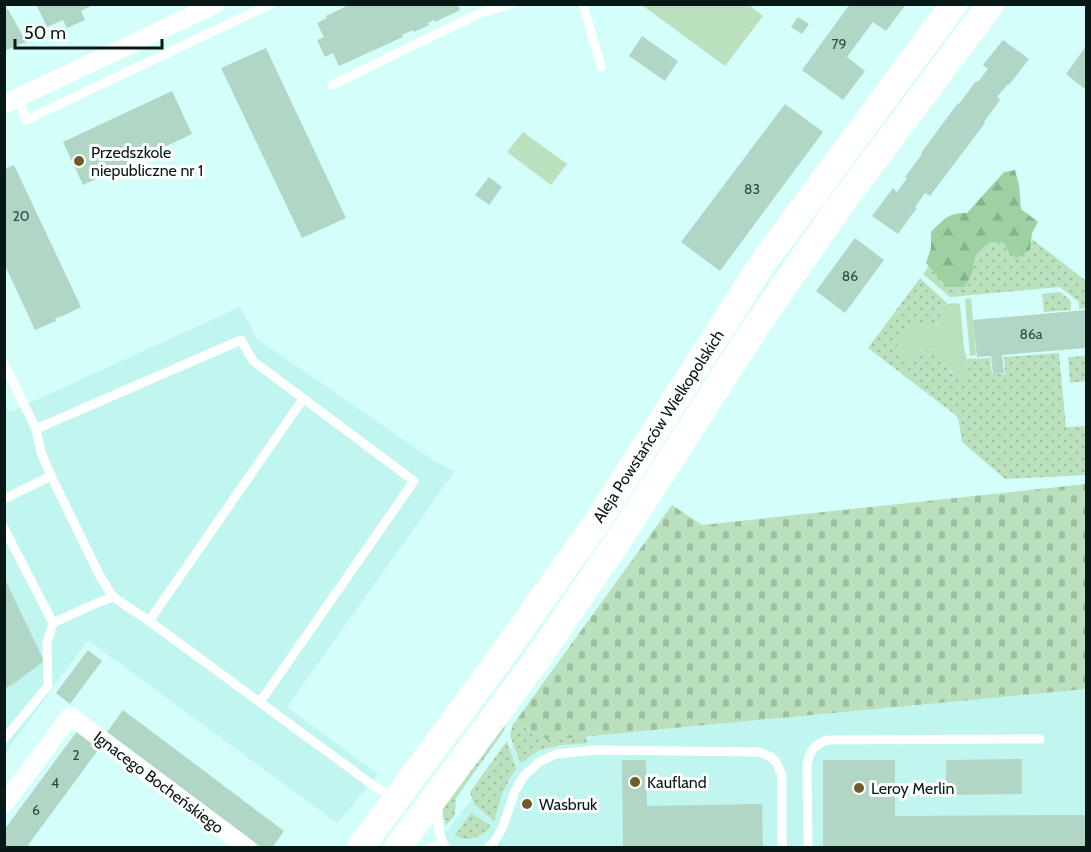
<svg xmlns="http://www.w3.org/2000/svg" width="1091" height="852" viewBox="0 0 1091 852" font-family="Cabin,sans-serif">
	<defs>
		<pattern id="grass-dots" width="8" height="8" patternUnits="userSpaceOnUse" patternTransform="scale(1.5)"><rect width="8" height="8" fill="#bae0bd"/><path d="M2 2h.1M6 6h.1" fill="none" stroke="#9ebfa2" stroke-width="1.8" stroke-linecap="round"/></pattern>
		<pattern id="forest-firs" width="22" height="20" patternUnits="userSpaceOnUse" patternTransform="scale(1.5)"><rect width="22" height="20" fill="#9dd1a2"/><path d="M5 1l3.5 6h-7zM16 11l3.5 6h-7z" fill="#86b38b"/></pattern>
		<pattern id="cemetery-stones" width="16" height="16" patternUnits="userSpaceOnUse" patternTransform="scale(1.5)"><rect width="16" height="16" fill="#bae0bd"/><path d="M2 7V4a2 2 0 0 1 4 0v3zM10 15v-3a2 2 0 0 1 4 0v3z" fill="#9ebfa2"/></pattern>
	</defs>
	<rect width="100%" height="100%" fill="#d3fefa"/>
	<!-- built -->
	<g fill="#c0f5f0">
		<polygon points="240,307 257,339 430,458 454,472 287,707 378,774 337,823 88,640 5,753 5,404 10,412"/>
		<polygon points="1086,689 1086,847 434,848 526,728 548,740"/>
	</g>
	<!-- grass -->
	<g fill="url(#grass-dots)">
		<polygon points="1032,239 1086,281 1086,308 1079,309 1079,302 1060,287 950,297 923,274 929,266 934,271 972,274 976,255 989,242 1004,243 1009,253 1031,245"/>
		<polygon points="920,278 948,304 941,305 940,320 908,362 917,356 934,348 942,356 951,373 969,368 967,359 990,358 992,374 1005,374 1004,357 1059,353 1066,427 1086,426 1086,475 1005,479 962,442 958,417 868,348"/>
		<polygon points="1060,292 1070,300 1071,310 1044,312 1042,294"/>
		<polygon points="1086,356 1086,381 1070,383 1068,357"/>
		<polygon points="507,718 504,731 456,798 455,815 446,826 443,816 443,805"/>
		<polygon points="515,722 548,740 586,736 587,743 561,745 539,750 521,763 510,736 513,723"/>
		<polygon points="507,741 516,769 511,776 502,794 494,821 474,804 470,792"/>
		<path d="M471 813 491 826C483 836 467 844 455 835Z"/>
	</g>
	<!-- forest -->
	<path fill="url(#forest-firs)" d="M1015 170 1019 185 1021 209 1038 222 1032 233 1030 250 1016 258 1009 253 1004 243 989 242 976 255 972 274 964 287H947L926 263 931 248V232C945 218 948 213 967 213L1004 172Z"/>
	<!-- cemetery -->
	<polygon fill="url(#cemetery-stones)" points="1086,484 1086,689 548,740 515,722 672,505 702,525"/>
	<!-- green -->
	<g fill="#bae0bd">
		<polygon points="642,5 749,5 763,16 725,66"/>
		<polygon points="523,132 567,164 551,185 507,152"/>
		<polygon points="971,298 976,355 970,356 965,299"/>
		<path d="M955 303 960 304 964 348 969 368 968 378 959 381C949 371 944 358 934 348L917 356 908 362 900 359 895 350 901 336 921 322 928 320 935 327 940 320 941 305Z"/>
	</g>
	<!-- building -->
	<g fill="#b1d6c6">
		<polygon points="36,4 95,4 81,11 85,20 67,28 63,20 47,27"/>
		<polygon points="351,4 352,6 356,4 458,4 460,10 435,22 434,20 428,23 429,25 414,32 413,30 402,35 403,37 339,66 333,53 325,57 317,40 324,37 317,23 327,18 326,16"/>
		<polygon points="850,4 906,4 886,31 873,22 847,57 865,71 843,100 802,70"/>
		<polygon points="8,9 26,42 4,51 4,11"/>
		<polygon points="798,17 809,24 802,34 791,27"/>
		<polygon points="642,36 678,61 665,81 629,56"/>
		<polygon points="1003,40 1029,59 1009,85 1008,84 997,97 1000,100 984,122 985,123 930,196 925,193 915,207 917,208 898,234 872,216 893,188 897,192 907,178 905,177 922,154 921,153 958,103 959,104 976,81 978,82 988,69 983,65"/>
		<polygon points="1086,46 1086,90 1066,74"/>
		<polygon points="266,48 346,218 302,238 221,68"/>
		<polygon points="172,91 192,134 83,185 63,142"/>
		<polygon points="785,104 823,132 720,271 681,242"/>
		<polygon points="14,165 81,307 61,317 61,316 55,319 56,321 35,330 4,263 4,169"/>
		<polygon points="489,177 502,187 489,205 475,195"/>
		<polygon points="855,238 884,260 845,313 816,291"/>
		<polygon points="1086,310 1086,348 1002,355 1004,373 993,374 991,356 977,357 973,320"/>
		<polygon points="4,577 44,661 12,685 4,688"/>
		<polygon points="88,650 102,661 70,704 56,693"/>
		<polygon points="123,710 284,831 272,848 262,848 107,732"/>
		<polygon points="78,730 101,746 26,848 4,848 4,830"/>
		<polygon points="1022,759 1022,794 946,795 946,760"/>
		<polygon points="622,760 646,760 647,806 762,804 763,848 623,848"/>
		<polygon points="823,760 895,760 895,816 1086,815 1086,848 823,848"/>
	</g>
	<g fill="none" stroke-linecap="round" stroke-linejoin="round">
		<!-- service -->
		<g stroke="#fff" stroke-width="9">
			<polyline points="583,4 601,67"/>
			<polyline points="332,85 480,13 512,4"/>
			<polyline points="19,97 26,120 271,4"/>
			<polyline points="4,364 36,429 41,452 51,476 101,578 113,597 149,621 374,786 394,798"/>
			<polyline points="36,429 241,340 253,361 414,481 265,695 259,701"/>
			<polyline points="4,499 51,476"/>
			<polyline points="4,528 53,623 47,643 48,686 4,739"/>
			<polyline points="149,621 303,399"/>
			<polyline points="53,623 99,602 113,597"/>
			<path d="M438 807C436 820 438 836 446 848"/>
			<polyline points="429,848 443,845"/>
			<polyline points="488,848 494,842 502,829 515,791 524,776 539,762 556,754 596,750 759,752 771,757 776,762 782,775 782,848"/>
			<path d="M808 848 807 765C809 752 814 743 829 740L1040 739"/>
		</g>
		<!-- minor -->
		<g stroke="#fff" stroke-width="18">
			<polyline points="4,105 19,97 216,4"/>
			<polyline points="4,804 70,716 247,848"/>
		</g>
		<!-- secondary -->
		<g stroke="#fff" stroke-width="27">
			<polyline points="360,848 493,668 597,522 762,264 954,4"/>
			<polyline points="397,848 535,662 620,538 755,328 838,208 991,4"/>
		</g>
	</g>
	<!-- markers -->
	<g fill="#725b2b" stroke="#fff" stroke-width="2">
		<circle cx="79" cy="161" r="6"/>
		<circle cx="635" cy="782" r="6"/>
		<circle cx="859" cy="788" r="6"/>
		<circle cx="527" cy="804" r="6"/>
	</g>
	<g text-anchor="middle" stroke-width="6" stroke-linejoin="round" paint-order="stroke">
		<!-- number labels -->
		<g font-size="14" fill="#324843">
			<text x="839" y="49">79</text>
			<text x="752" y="194">83</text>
			<text x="21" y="221">20</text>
			<text x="850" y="281">86</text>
			<text x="1031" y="339">86a</text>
			<text x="76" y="760">2</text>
			<text x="55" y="788">4</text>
			<text x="36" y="815">6</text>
		</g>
		<!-- poi labels -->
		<g font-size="16" fill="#081817" stroke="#fff" text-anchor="start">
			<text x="91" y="158">Przedszkole<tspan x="91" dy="18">niepubliczne nr 1</tspan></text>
			<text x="647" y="788">Kaufland</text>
			<text x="871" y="794">Leroy Merlin</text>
			<text x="539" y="810">Wasbruk</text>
		</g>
		<!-- street labels -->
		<g font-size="16" fill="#081817" stroke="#fff">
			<text transform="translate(658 426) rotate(-57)" y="6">Aleja Powstańców Wielkopolskich</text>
			<text transform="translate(159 782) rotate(37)" y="6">Ignacego Bocheńskiego</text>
		</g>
	</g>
	<!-- border -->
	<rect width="1091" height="852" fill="none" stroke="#081817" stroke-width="12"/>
	<!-- scale -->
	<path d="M15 39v9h147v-9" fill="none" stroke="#081817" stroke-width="3"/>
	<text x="24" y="39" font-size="18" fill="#081817" stroke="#ffffff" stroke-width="4.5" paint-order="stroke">50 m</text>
</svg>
